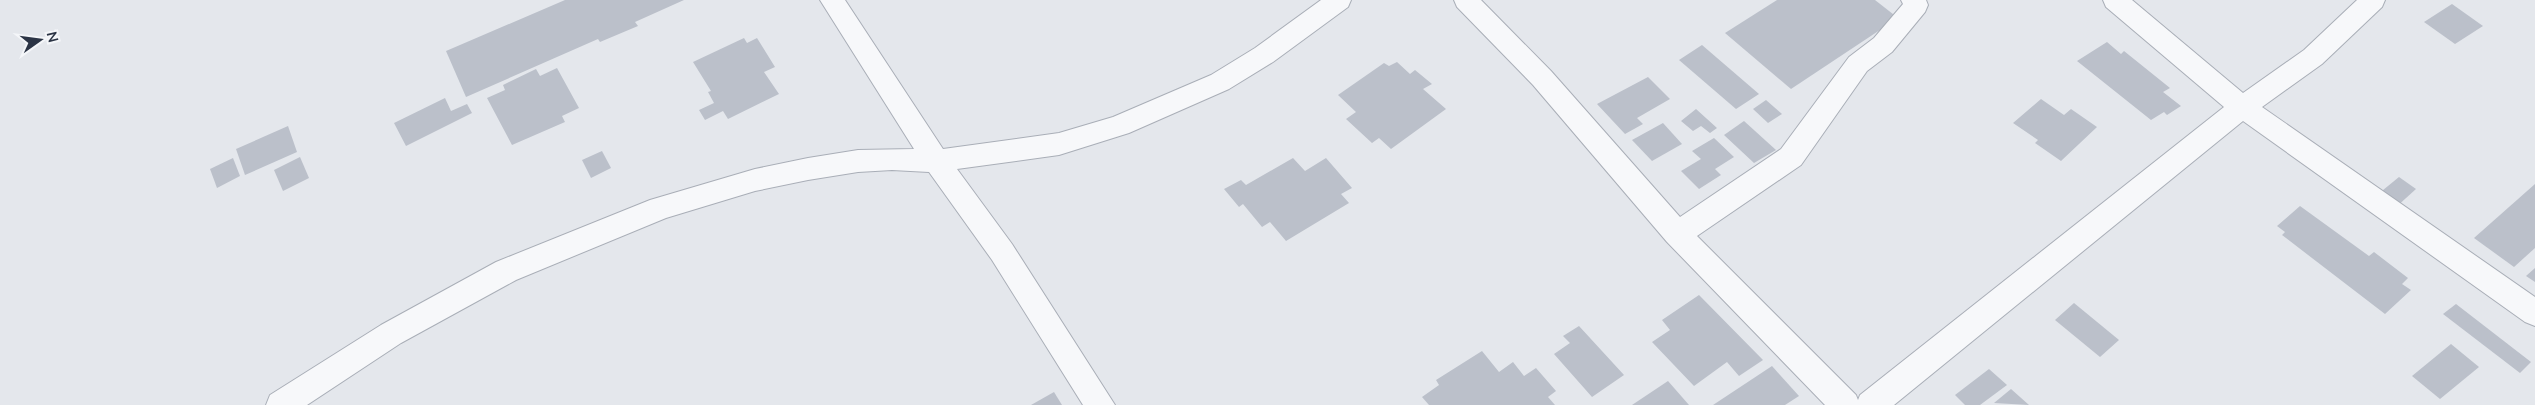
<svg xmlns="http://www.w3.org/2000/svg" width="2535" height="405" viewBox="0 0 2535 405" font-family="Mulish,sans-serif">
	<rect width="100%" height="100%" fill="#e4e7ec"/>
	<!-- building -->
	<g fill="#bbc0ca">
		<polygon points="565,0 684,0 635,22 638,26 600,42 598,39 466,97 446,51"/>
		<polygon points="1777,0 1875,0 1898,18 1791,89 1725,33"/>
		<polygon points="2452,4 2483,26 2455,44 2424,22"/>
		<polygon points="744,38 747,43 757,38 775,67 764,72 779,94 728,119 723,111 705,120 699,110 714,103 708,92 711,91 693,62"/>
		<polygon points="2107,42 2121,54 2124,51 2170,88 2163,92 2181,106 2167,115 2164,112 2151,120 2077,61"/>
		<polygon points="1702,45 1759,94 1736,109 1679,60"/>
		<polygon points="1397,62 1410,74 1415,70 1432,84 1423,89 1446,109 1391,149 1379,138 1372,143 1346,119 1356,112 1338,95 1384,63 1389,66"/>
		<polygon points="557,68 579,108 562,116 565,122 512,145 487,98 505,90 503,85 536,69 540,76"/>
		<polygon points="1648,77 1670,99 1637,118 1643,124 1625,134 1597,104"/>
		<polygon points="445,98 451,111 467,104 472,113 406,146 394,123"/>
		<polygon points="2041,99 2064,115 2071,109 2097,127 2061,161 2035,143 2038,140 2013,123"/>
		<polygon points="1766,100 1782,114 1768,123 1753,109"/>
		<polygon points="1696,109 1717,128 1710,133 1701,126 1693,131 1681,121"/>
		<polygon points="1744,121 1776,150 1754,163 1724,135"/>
		<polygon points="1663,123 1682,144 1652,161 1632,140"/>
		<polygon points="288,126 297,152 245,175 236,149"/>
		<polygon points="1714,138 1734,157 1715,169 1721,175 1699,189 1681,171 1701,159 1692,151"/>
		<polygon points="602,151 611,168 591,178 582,160"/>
		<polygon points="300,157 309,178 283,191 274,170"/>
		<polygon points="233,158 240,176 217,188 210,169"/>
		<polygon points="1293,158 1305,171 1326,158 1352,188 1341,194 1349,203 1286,241 1270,222 1262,227 1243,204 1239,207 1224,189 1241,180 1246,185"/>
		<polygon points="2399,177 2416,189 2395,208 2377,195"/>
		<polygon points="2535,184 2535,248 2514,267 2474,238"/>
		<polygon points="2300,206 2369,256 2374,252 2408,278 2402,284 2411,290 2385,314 2282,235 2285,232 2277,226"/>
		<polygon points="2535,268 2535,282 2526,276"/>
		<polygon points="1699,295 1763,360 1739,376 1727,362 1694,386 1652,342 1670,330 1662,320"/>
		<polygon points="2074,303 2119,340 2100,357 2055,320"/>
		<polygon points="2456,304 2531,362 2520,373 2443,314"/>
		<polygon points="1579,326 1624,375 1592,397 1554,354 1570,343 1563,336"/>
		<polygon points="2451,344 2479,367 2440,399 2412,376"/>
		<polygon points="1482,351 1499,372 1513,362 1524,376 1536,368 1556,391 1548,397 1555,405 1429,405 1422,397 1439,385 1436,380"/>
		<polygon points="1772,366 1799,396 1785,405 1713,405"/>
		<polygon points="1989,369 2007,385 1980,405 1965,405 1955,395"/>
		<polygon points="1668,381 1689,405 1632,405"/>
		<polygon points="2011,389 2029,405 1994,403"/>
		<polygon points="1054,392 1062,405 1031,405"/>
	</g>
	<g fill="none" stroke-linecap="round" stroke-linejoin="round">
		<defs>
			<g id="minor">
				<polygon points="820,0 845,0 943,149 1059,133 1113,117 1211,75 1255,48 1321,0 1351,0 1348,7 1273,62 1229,89 1129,133 1059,155 957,169 1012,244 1115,405 1083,405 992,260 929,172 892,170 858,172 808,180 755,191 666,218 516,280 401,343 307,405 266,405 270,395 381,325 496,262 650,200 755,169 808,158 858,150 914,149"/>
				<polygon points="1454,0 1481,0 1551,71 1680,217 1781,149 1849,57 1874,38 1903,4 1901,0 1926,0 1928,5 1925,12 1892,52 1867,71 1801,165 1697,236 1856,395 1858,400 1860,395 2224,107 2106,7 2103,0 2132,0 2243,93 2304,50 2357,0 2385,0 2382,7 2322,64 2262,107 2535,297 2535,326 2525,322 2243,121 1894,405 1825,405 1667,242 1533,85 1457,7"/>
			</g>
		</defs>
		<!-- minor casing -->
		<use href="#minor" stroke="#a9aeb7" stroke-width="2"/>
		<!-- minor -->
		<use href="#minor" fill="#f7f8fa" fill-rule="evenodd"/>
	</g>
	<!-- north arrow -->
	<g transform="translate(40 40) rotate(76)" stroke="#f4f6f9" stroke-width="4" paint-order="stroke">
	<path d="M0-4L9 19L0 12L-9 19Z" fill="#2b3445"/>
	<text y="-8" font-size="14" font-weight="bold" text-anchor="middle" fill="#2b3445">N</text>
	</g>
</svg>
